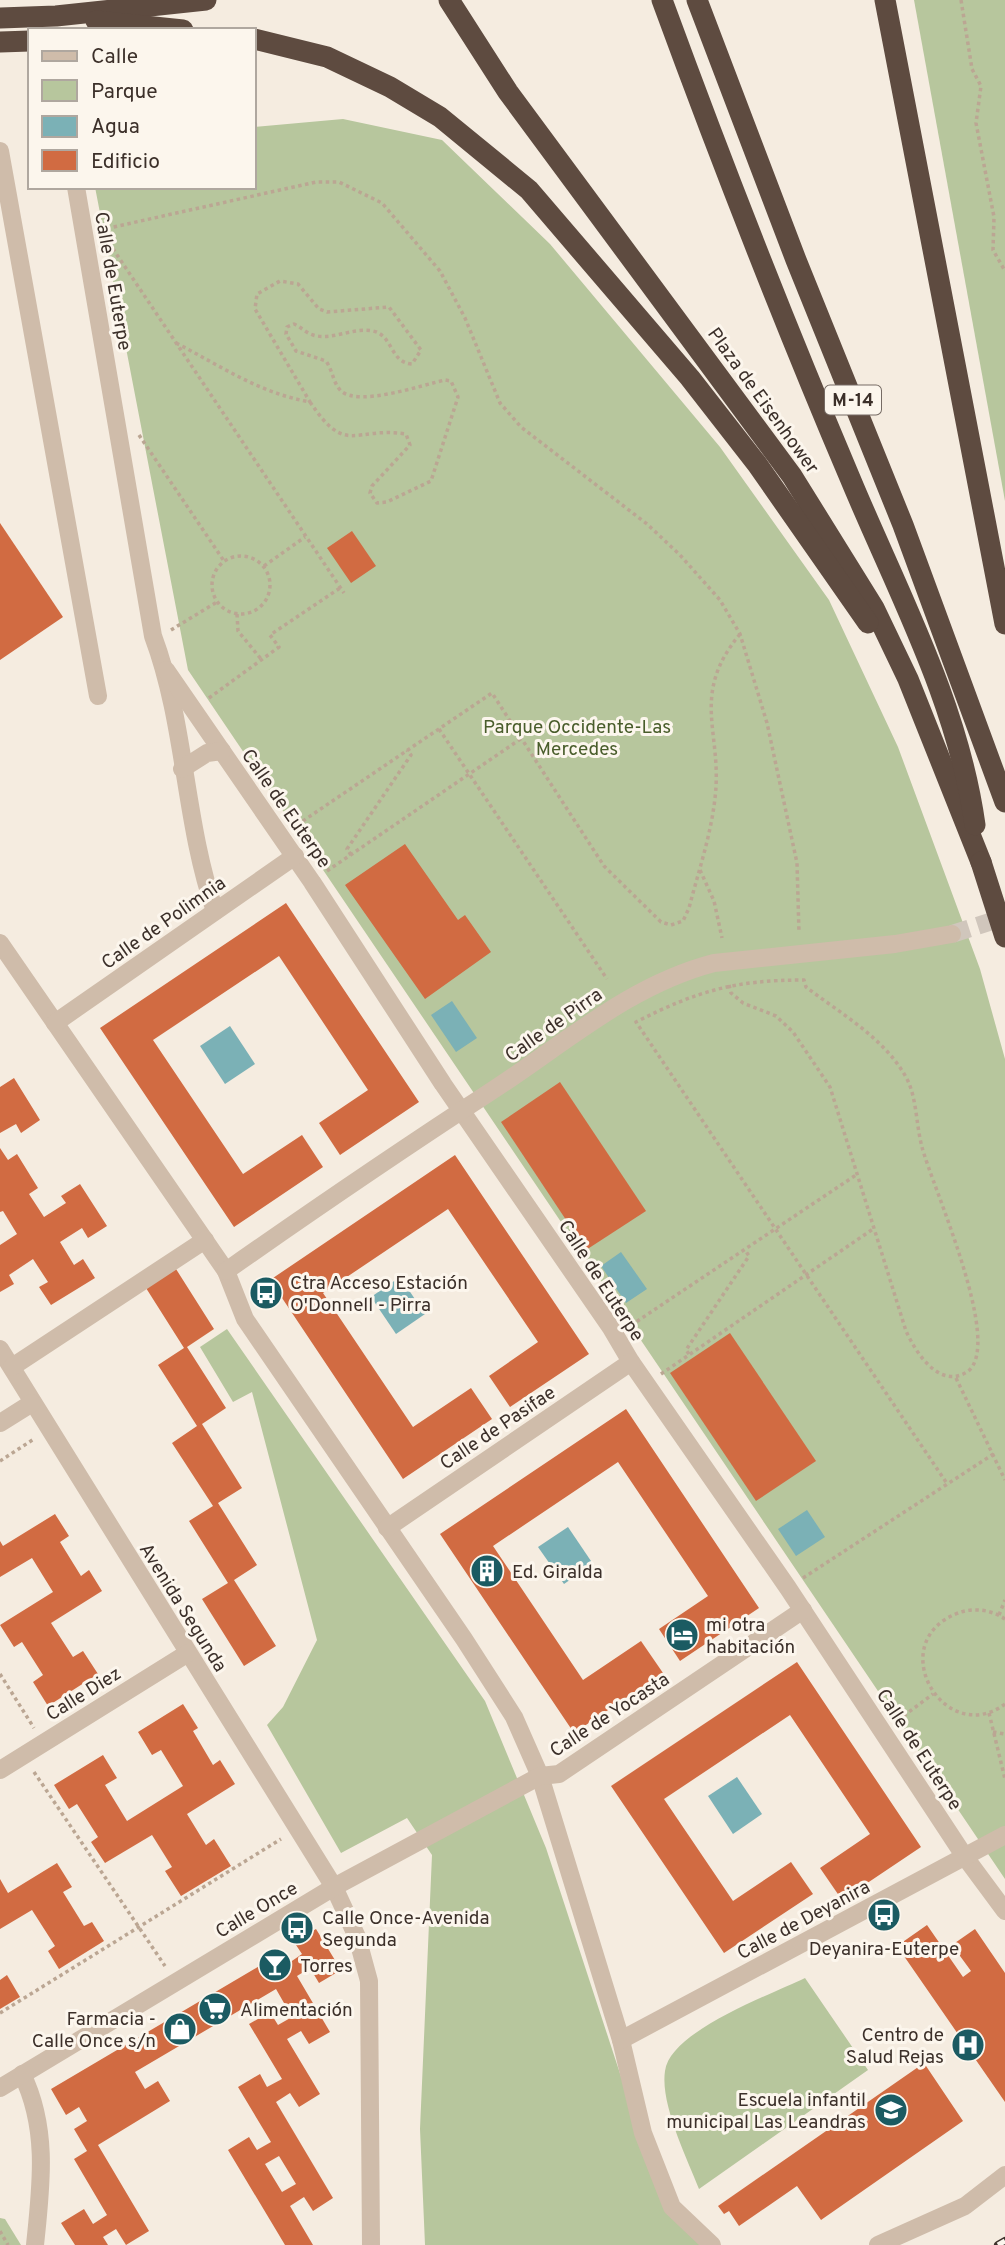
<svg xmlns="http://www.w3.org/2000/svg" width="1005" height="2245" viewBox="0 0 1005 2245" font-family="Overpass,sans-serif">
	<rect width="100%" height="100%" fill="#f5ece0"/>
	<!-- green -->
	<g fill="#b7c69d">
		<polygon points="914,0 1005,0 1005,501"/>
		<polygon points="343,119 442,140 550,244 720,447 829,600 898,747 980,969 1005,1059 1005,1879 188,670 95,187 254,187 254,127"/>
		<polygon points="227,1329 485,1701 546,1848 652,2171 710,2245 425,2245 420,2129 432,1855 407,1818 341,1853 267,1725 283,1707 317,1640 252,1392 233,1402 200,1347"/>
		<path d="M805 1978 868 2070 699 2189C687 2158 660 2104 665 2071 670 2031 770 1995 805 1978Z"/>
		<polygon points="0,2218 5,2219 21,2245 0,2245"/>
	</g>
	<!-- water -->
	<g fill="#7bb1b6">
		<polygon points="452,1001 477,1038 456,1052 431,1015"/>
		<polygon points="230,1026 255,1064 225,1084 200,1046"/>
		<polygon points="621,1252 647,1289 626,1303 601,1266"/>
		<polygon points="400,1277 425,1314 396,1334 371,1297"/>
		<polygon points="807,1510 825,1537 796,1556 778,1529"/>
		<polygon points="568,1527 593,1564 564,1584 538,1547"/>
		<polygon points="737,1777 762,1814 733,1834 708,1796"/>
	</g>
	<!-- building -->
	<g fill="#d16b42" fill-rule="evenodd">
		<polygon points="0,523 63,617 0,660"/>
		<polygon points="352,531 376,566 351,583 327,548"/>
		<polygon points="405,844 458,920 465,915 491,952 425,999 345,885"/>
		<polygon points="286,903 419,1102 340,1155 319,1123 368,1090 279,956 153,1040 243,1174 302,1135 323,1167 234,1227 100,1028"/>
		<polygon points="14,1078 40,1120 21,1133 16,1124 0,1133 0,1087"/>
		<polygon points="560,1082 646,1211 586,1250 501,1122"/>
		<polygon points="0,1148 8,1160 17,1154 38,1188 29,1194 44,1217 66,1203 61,1196 80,1184 107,1226 88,1238 82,1228 60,1242 74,1265 83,1259 95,1278 51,1305 39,1287 48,1282 33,1259 9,1275 14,1284 0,1292 0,1245 17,1234 3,1211 0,1212"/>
		<polygon points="455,1155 589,1354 510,1407 489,1376 538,1342 448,1209 323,1293 413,1427 471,1388 492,1419 403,1479 270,1280"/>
		<polygon points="176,1269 214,1329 187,1347 226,1408 202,1424 242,1488 218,1503 257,1565 234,1580 276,1646 244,1666 202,1599 228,1583 189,1521 213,1506 172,1443 197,1426 158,1365 184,1348 146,1288"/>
		<polygon points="730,1333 816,1461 756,1501 670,1373"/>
		<polygon points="626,1409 759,1608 680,1661 659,1629 708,1596 618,1462 493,1546 583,1680 641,1641 663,1673 574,1733 440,1534"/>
		<polygon points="55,1514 69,1536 60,1542 81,1576 89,1570 102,1591 51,1623 73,1657 83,1651 98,1674 48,1706 33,1682 43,1675 22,1642 14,1647 0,1625 53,1592 32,1558 0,1577 0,1541 3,1546"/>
		<polygon points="797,1662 921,1847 842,1900 820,1868 870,1834 790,1715 664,1799 733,1901 791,1862 813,1894 724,1953 611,1786"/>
		<polygon points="183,1704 198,1728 193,1731 213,1765 220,1760 235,1784 187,1814 206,1845 214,1839 231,1866 181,1896 165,1871 172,1867 152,1835 105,1863 91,1842 98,1837 77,1804 69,1809 54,1785 103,1755 117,1778 105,1785 127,1821 183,1786 161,1750 152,1755 138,1732"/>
		<polygon points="57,1863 72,1887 63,1892 84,1926 92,1922 104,1941 59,1969 48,1951 55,1946 32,1910 0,1929 0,1879 8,1893"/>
		<polygon points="927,1925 963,1977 971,1971 952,1945 975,1929 1005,1973 1005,2102 897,1946"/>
		<path d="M316 1929 341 1970 319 1983 310 1968 297 1976 330 2032 309 2044 301 2031 287 2039 320 2094 299 2107 290 2093 276 2102 333 2198 313 2211 304 2197 290 2206 313 2245H285L228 2150 249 2137 257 2150 271 2142 238 2087 260 2074 267 2087 282 2079 249 2024 270 2012 278 2025 292 2017 276 1989 135 2072 145 2089 158 2081 170 2101 98 2145 149 2231 126 2245 116 2229 103 2237 108 2245H75L61 2223 84 2209 93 2224 107 2215 74 2159 87 2151 74 2129 87 2121 79 2107 66 2115 51 2089 261 1965 260 1962 281 1950 289 1963 302 1954 294 1942ZM279 2156 296 2184 282 2192 265 2164Z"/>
		<polygon points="7,1975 20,1997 0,2009 0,1980"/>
		<polygon points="924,2063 963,2121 821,2220 797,2186 739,2226 729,2211 724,2214 718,2206"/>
	</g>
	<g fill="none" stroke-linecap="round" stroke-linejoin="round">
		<!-- minor-tunnel -->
		<polyline stroke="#d0c6bc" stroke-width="18" stroke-dasharray="18 9" stroke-linecap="butt" points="952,934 1005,917"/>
		<!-- path -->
		<g stroke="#bba693" stroke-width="3.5" stroke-dasharray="3.5 3.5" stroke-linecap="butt">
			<polyline points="961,0 972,69 981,86 976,123 994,217 993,250 1005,271"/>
			<polyline points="100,230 316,182 339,182 382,203 440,271 465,318 500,403 521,427 647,524 680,555 720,600 740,634 767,723 797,863 799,933"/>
			<polyline points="105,237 344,593"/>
			<path d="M176 343C221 366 259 393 310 402 347 457 353 426 406 434L410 445 372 486 370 493 377 503 387 502 431 481 458 397 451 381 445 380C422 385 359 407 341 391 333 383 333 371 326 361L296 351 286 334 287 327 294 324C301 327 306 333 313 335 332 341 353 327 373 331 393 335 390 363 412 364L421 350 389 307 327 312 319 309 298 284 280 281 257 294 255 309 310 402"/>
			<polyline points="139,435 224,561"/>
			<circle cx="241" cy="585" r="29"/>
			<polyline points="264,566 305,537"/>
			<polyline points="237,614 238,631 261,659"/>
			<polyline points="171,630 217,602"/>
			<polyline points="209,698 279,647 270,635 340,588"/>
			<polyline points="439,729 607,979"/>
			<path d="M297 825 492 693 604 866 661 922 671 925 683 921 689 908C698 873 711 835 715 798 723 732 689 696 740 634"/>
			<polyline points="351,855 347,849 411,755 407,750"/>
			<polyline points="700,870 714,901 722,938"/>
			<polyline points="327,871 522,738"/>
			<path d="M729 985 731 993 743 1003 776 1016 793 1032 830 1087 906 1331C916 1353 939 1389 967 1372 1005 1346 932 1186 922 1147 916 1125 917 1099 907 1079 885 1038 841 1014 806 987L804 980C735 980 697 991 636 1022L948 1485"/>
			<polyline points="630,1322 636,1322 856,1175"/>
			<polyline points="689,1354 686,1350 749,1256 745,1250"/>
			<polyline points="661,1374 873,1229"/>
			<polyline points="956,1378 1005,1480"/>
			<polyline points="0,1461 34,1439"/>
			<polyline points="803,1578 995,1453"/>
			<polyline points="999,1615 1005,1600"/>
			<path d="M1005 1619C992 1610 974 1607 958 1613 882 1642 944 1749 1005 1704"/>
			<polyline points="0,1674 34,1728"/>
			<polyline points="989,1713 1005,1779"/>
			<polyline points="898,1720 933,1694"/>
			<polyline points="993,1732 1005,1734"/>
			<polyline points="34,1772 165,1966"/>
			<polyline points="0,2013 281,1839"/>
			<polyline points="0,2231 8,2245"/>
		</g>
		<!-- minor -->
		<g stroke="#cfbcaa" stroke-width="18">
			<polyline points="0,151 98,696"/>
			<path d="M76 187 153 636C186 724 184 822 215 911"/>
			<polyline points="166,670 312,882 443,1084 611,1328 631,1362 788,1588 965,1857 1005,1911"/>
			<polyline points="182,769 207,753 222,751"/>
			<polyline points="0,943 226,1271 245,1319 464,1639 514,1717 540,1776 621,2040 643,2133 672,2207 712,2245"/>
			<polyline points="55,1023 295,856"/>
			<path d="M226 1271C313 1210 401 1150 490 1092 563 1045 629 985 714 963L895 944 952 934"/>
			<polyline points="0,1349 334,1887 357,1937 369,1981 371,2245"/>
			<polyline points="12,1367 205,1240"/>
			<polyline points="0,1423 32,1403"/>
			<polyline points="387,1528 631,1362"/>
			<polyline points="0,1770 188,1653"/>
			<polyline points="621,2040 1005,1835"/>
			<path d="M22 2074C49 2129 41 2187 35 2245"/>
			<polyline points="0,2088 334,1887 540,1776 559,1774 803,1610"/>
			<polyline points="878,2245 965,2206 1005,2175"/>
		</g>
		<!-- highway -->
		<g stroke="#5e4b40" stroke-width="21">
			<polyline points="449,0 508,92 792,476 874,608 908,679 981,862"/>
			<path d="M662 0C721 161 783 320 850 478 897 591 958 702 975 825"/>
			<polyline points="697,0 796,260 903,525 1005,802"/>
			<polyline points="885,0 1005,624"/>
			<polyline points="0,18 56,16 206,0"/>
			<polyline points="96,21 183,30"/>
			<polyline points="254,39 327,57 390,87 440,117 529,190 690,378 757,464 868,623"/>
			<polyline points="0,42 30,41"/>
		</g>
		<defs>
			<polyline id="rail" points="998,2245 1005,2241"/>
		</defs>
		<!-- rail casing -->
		<use href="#rail" stroke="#3c302a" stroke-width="8"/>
		<!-- rail -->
		<use href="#rail" stroke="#fcf6ed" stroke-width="5" stroke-dasharray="16" stroke-linecap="butt"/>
		<!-- highway-bridge -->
		<polyline stroke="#5e4b40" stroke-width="21" points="981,862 1005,937"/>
	</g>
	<!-- icons -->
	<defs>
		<symbol id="bus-disc" viewBox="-11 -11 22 22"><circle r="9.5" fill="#1b5b62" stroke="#fcf6ed"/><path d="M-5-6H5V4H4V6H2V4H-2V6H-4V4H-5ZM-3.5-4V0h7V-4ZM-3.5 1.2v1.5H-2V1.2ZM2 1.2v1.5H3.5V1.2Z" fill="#fff"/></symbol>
		<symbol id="building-disc" viewBox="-11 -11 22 22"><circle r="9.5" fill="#1b5b62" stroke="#fcf6ed"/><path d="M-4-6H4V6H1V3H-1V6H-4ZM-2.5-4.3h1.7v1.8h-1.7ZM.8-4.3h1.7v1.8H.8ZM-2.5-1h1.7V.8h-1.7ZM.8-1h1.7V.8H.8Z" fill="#fff"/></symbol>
		<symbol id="hotel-disc" viewBox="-11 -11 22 22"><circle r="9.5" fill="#1b5b62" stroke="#fcf6ed"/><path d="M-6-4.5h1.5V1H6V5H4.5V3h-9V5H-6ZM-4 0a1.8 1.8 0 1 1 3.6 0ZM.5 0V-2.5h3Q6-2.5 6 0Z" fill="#fff"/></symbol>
		<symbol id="bar-disc" viewBox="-11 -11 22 22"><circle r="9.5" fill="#1b5b62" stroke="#fcf6ed"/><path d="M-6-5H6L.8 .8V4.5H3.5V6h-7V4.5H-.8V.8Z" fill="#fff"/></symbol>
		<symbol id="supermarket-disc" viewBox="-11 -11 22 22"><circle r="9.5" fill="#1b5b62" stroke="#fcf6ed"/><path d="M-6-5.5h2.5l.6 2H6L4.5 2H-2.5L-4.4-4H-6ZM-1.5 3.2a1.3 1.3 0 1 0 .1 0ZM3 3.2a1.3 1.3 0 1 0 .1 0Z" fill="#fff"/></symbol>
		<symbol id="shop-disc" viewBox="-11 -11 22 22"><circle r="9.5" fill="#1b5b62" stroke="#fcf6ed"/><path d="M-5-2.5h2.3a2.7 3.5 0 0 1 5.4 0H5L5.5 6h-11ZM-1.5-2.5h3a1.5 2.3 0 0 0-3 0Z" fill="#fff"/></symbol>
		<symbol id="hospital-disc" viewBox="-11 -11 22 22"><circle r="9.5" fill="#1b5b62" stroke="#fcf6ed"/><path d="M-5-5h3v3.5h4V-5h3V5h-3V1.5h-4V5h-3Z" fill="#fff"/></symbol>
		<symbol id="school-disc" viewBox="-11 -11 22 22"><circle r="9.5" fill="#1b5b62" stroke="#fcf6ed"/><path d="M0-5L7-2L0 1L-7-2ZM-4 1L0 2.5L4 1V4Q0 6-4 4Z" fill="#fff"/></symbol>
	</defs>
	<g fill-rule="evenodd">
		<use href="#bus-disc" x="247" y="1274" width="38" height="38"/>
		<use href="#building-disc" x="468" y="1552" width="38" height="38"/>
		<use href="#hotel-disc" x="663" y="1616" width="38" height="38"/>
		<use href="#bus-disc" x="865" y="1896" width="38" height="38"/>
		<use href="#bus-disc" x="278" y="1909" width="38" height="38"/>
		<use href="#bar-disc" x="256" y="1946" width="38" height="38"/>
		<use href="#supermarket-disc" x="196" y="1990" width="38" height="38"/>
		<use href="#shop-disc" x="161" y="2010" width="38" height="38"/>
		<use href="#hospital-disc" x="949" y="2026" width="38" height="38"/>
		<use href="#school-disc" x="872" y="2091" width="38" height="38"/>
	</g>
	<g text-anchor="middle" stroke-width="6" stroke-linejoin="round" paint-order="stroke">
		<!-- shield labels -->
		<rect fill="#fcf6ed" stroke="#766b64" stroke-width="2" x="825" y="385.5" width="56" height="29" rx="5"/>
		<g font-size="18" font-weight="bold" fill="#3c302a">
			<text x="853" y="406">M-14</text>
		</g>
		<!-- street labels -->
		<g font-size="19" fill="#3c302a" stroke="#fcf6ed">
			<text transform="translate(114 281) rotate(80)" y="7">Calle de Euterpe</text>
			<text transform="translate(764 400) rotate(54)" y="7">Plaza de Eisenhower</text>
			<text transform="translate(287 808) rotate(55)" y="7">Calle de Euterpe</text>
			<text transform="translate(163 922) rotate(-35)" y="7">Calle de Polimnia</text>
			<text transform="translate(553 1024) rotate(-35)" y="7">Calle de Pirra</text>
			<text transform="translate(602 1280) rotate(57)" y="7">Calle de Euterpe</text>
			<text transform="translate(497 1427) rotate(-34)" y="7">Calle de Pasifae</text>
			<text transform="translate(184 1607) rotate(58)" y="7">Avenida Segunda</text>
			<text transform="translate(83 1693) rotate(-32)" y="7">Calle Diez</text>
			<text transform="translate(609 1714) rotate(-33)" y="7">Calle de Yocasta</text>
			<text transform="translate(920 1749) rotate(57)" y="7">Calle de Euterpe</text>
			<text transform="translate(256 1909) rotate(-31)" y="7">Calle Once</text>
			<text transform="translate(803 1919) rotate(-28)" y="7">Calle de Deyanira</text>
		</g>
		<!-- park labels -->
		<g font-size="19" fill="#495d2b" stroke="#fcf6ed">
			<text x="577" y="733">Parque Occidente-Las<tspan x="577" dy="22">Mercedes</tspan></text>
		</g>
		<!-- poi labels -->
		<g font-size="19" fill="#3c302a" stroke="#fcf6ed" text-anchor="start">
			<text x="290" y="1289">Ctra Acceso Estación<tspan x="290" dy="22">O'Donnell - Pirra</tspan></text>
			<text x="512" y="1578">Ed. Giralda</text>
			<text x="706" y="1631">mi otra<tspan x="706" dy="22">habitación</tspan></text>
			<text x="322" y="1924">Calle Once-Avenida<tspan x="322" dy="22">Segunda</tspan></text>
			<text x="884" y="1955" text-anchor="middle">Deyanira-Euterpe</text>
			<text x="300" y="1972">Torres</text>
			<text x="240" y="2016">Alimentación</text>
			<text x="156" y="2025" text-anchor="end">Farmacia -<tspan x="156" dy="22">Calle Once s/n</tspan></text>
			<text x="944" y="2041" text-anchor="end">Centro de<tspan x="944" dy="22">Salud Rejas</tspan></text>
			<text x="866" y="2106" text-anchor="end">Escuela infantil<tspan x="866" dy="22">municipal Las Leandras</tspan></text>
		</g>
	</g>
	<!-- legend -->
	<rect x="28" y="28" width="228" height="161" fill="#fcf6ed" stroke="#afa79f" stroke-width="2"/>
	<rect x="42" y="51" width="35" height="10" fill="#cfbcaa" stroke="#afa79f" stroke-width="2"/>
	<text x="91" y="63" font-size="21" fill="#3c302a">Calle</text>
	<rect x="42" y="80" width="35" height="21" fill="#b7c69d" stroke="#afa79f" stroke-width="2"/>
	<text x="91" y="98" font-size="21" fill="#3c302a">Parque</text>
	<rect x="42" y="116" width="35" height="21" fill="#7bb1b6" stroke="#afa79f" stroke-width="2"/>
	<text x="91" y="133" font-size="21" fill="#3c302a">Agua</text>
	<rect x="42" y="150" width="35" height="21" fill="#d16b42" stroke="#afa79f" stroke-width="2"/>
	<text x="91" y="168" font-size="21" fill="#3c302a">Edificio</text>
</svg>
